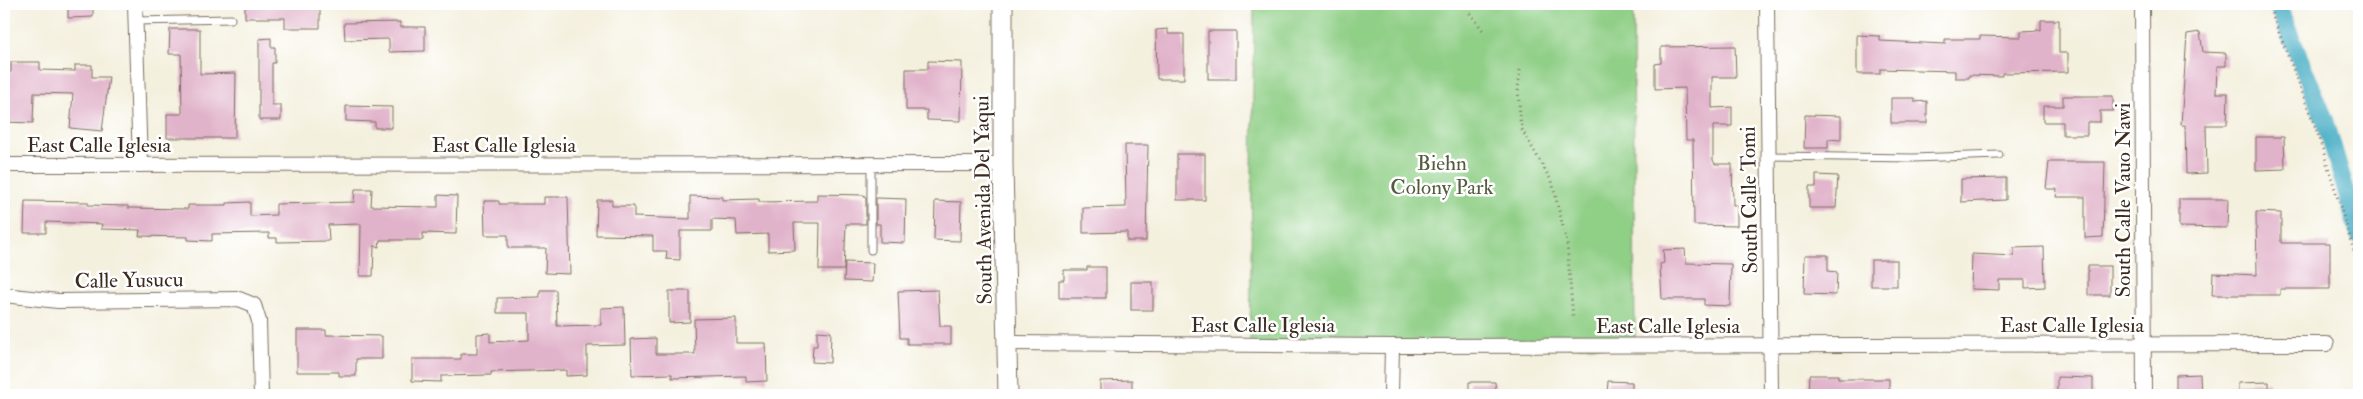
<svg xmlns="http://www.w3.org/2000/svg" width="2363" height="399" viewBox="0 0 2363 399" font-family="'IM FELL Double Pica',serif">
	<rect width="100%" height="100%" fill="#fff"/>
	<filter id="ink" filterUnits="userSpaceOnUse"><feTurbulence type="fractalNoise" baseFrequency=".02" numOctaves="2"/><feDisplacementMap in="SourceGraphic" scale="10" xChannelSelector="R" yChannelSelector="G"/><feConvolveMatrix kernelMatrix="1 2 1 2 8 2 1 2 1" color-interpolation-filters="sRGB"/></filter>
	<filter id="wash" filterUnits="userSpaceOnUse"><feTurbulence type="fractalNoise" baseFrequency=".0096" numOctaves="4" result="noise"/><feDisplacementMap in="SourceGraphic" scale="20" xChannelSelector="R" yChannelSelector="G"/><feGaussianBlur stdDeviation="1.12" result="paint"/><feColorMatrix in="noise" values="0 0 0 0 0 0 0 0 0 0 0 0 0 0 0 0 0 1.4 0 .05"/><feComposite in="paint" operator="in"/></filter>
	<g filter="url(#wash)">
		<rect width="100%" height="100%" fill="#f4f0de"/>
		<!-- green -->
		<polygon fill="#8fcf86" stroke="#657c52" points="1254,4 1633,4 1635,346 1250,345"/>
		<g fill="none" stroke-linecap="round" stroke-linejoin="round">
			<!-- canal -->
			<polyline stroke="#46adc5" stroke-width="18" points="2277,4 2325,120 2359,235"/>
		</g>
		<g id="blocks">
			<!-- building -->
			<g fill="#e1b3ca">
				<polygon points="68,4 93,4 93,17 68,18"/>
				<polygon points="245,4 320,4 320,28 285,28 285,18 245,18"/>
				<polygon points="2041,20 2059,20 2059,53 2068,53 2068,72 2002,73 2002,76 1969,75 1969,78 1955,78 1955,71 1880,69 1880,74 1857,74 1857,35 1880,36 1880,41 1945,44 1945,39 1980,39 1980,36 2021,37 2021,31 2041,30"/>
				<polygon points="400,22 400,27 425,27 425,51 389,52 389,39 345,40 344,23"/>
				<polygon points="170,29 200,29 200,74 236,73 235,138 167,138 167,114 182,114 181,54 169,54"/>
				<polygon points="1168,29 1168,34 1184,34 1184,79 1157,79 1156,30"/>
				<rect x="1208" y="31" width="28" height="48"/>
				<polygon points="2200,32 2203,52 2226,53 2226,66 2217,66 2216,93 2228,93 2227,125 2206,125 2207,173 2186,174 2185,125 2181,125 2187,34"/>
				<polygon points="271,38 271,47 275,47 275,63 272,63 272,105 281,105 281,120 259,120 259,39"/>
				<polygon points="1735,46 1736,77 1712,77 1712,108 1732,107 1732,126 1713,126 1713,160 1715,164 1732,164 1733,205 1737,205 1737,226 1694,225 1693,140 1686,140 1685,88 1655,89 1655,64 1661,63 1661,47"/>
				<polygon points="928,61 962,62 961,121 927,120 927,110 906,110 906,69 928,69"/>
				<polygon points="11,62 40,62 40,70 75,71 75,65 92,65 92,77 109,77 102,131 70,128 73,94 34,93 33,123 4,122 4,72 11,72"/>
				<polygon points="2063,96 2113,96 2113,111 2100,111 2100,122 2087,122 2087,135 2063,135 2063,122 2043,122 2043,106 2063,106"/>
				<polygon points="1891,98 1915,98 1915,102 1927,101 1927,123 1891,123"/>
				<polygon points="346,106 392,107 392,128 375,128 375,122 346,121"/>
				<polygon points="1805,115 1841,116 1841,140 1828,139 1828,148 1804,148"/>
				<polygon points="2256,137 2284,137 2285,169 2256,170"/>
				<polygon points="1125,145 1148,145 1146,241 1127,241 1127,232 1083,233 1083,208 1126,207"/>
				<rect x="1177" y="154" width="28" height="46"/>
				<polygon points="2049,162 2105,162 2103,237 2085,238 2085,197 2056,197 2057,189 2046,189"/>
				<polygon points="1816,175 1838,176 1836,208 1809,208 1809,187 1816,187"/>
				<polygon points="2006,178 2006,200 1961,202 1961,179"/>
				<polygon points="355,189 372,189 371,206 438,207 438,195 457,196 456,234 423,233 423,240 380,240 379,247 374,246 373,276 360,276 361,224 328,225 329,241 277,242 277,238 269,238 269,233 212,234 212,241 188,240 188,237 139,236 140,230 101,229 102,224 46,222 46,233 24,233 25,201 88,202 88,205 128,206 128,208 188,209 188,205 227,205 227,203 250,202 250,216 276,215 276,204 354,202"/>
				<polygon points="817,194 864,195 866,198 866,224 846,224 844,270 819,270 820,223 794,223 795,250 768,251 768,234 737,235 736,220 712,219 712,231 680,231 680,260 666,259 667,251 653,251 653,236 596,235 597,200 612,200 612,206 634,206 634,217 690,219 690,196 722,197 722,200 759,199 759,202 817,201"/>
				<polygon points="544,197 568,197 570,274 545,273 546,248 508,248 508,235 485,235 484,201 499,201 499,204 544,204"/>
				<polygon points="876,198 906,199 905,243 880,242 880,224 876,224"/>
				<polygon points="2179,199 2228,199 2227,228 2179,227"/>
				<polygon points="935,201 961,202 960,241 934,240"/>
				<polygon points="2256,212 2281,213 2281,243 2330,243 2330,289 2280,289 2280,295 2212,295 2213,273 2257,275"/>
				<polygon points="2044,247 2045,287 2025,288 2025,280 1999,280 1999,290 1971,289 1972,254 2014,256 2014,248"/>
				<polygon points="1685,249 1686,263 1731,264 1730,306 1704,305 1704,299 1662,299 1660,264 1664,263 1663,250"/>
				<polygon points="1805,255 1828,255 1828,271 1837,272 1836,295 1804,294"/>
				<rect x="1871" y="260" width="26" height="26"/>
				<polygon points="845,262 873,263 872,282 844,281"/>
				<rect x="2088" y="266" width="22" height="29"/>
				<polygon points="1087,267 1106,267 1106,298 1059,298 1059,280 1064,280 1064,270 1087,270"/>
				<rect x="1131" y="282" width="22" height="28"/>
				<polygon points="540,290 556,290 557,326 601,325 601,308 624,307 625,345 587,346 587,375 566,376 566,370 491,372 491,375 441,376 441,382 412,381 412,359 461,359 461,354 477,354 477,334 490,333 490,342 529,340 529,313 497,313 497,298 540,297"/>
				<polygon points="938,290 940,326 951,326 951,344 907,344 907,338 900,338 898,291"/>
				<polygon points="669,291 690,291 690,322 669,323"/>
				<polygon points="736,318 736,343 766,343 767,381 746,382 746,376 672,378 672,374 632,375 631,339 656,338 656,354 695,354 694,319"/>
				<polygon points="297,330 326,330 326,335 382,336 382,359 356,359 356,376 339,376 339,372 297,372"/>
				<polygon points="817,331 831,332 830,363 812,362 813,346 817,346"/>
				<polygon points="2200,374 2201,395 2176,395 2176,375"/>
				<polygon points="1809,375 1838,375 1838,379 1889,379 1889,395 1808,395"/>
				<polygon points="2057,377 2093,378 2093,395 2057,395"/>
				<polygon points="1132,380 1132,395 1100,395 1100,381"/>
				<polygon points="1608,381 1632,382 1632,395 1607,395"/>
				<polygon points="1469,382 1495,382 1496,395 1469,395"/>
				<polygon points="2269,382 2269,395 2238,395 2238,383"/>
			</g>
		</g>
	</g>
	<g filter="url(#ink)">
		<use href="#blocks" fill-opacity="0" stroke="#7c6f61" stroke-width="1"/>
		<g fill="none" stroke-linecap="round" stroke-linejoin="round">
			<defs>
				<g id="lane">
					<polyline points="136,21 231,19"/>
					<polyline points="1769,156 1913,158 1999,155"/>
					<polyline points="871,250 871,164"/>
				</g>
				<g id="street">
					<polyline points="135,4 140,165"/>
					<polyline points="1767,4 1771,395"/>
					<polyline points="2142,4 2144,395"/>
					<polyline points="4,165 1003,164"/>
					<polyline points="4,295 58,301 239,299 254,305 259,321 261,395"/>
					<polyline points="1008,343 1392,346 2327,344"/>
					<polyline points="1391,395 1392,346"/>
				</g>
				<polyline id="secondary" points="1003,4 1003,164 1008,395"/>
			</defs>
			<!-- lane casing -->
			<use href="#lane" stroke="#7c6f61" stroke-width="9"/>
			<!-- street casing -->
			<use href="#street" stroke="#7c6f61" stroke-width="16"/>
			<!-- secondary casing -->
			<use href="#secondary" stroke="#7c6f61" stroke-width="21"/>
			<!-- path -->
			<g stroke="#7c6f61" stroke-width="3" stroke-dasharray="1 4" stroke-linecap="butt">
				<polyline points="2268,4 2317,131 2359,267"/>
				<polyline points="1470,13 1484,32"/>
				<polyline points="1520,70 1518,89 1521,128 1552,182 1567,243 1573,319"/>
			</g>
			<!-- lane -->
			<use href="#lane" stroke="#fff" stroke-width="7"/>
			<!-- street -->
			<use href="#street" stroke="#fff" stroke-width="14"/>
			<!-- secondary -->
			<use href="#secondary" stroke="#fff" stroke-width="19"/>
		</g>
	</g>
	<g text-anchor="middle" stroke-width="5" stroke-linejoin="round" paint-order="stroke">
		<!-- street labels -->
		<g font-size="21" fill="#3b2a1e" stroke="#fff">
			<text x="99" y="152">East Calle Iglesia</text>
			<text x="504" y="152">East Calle Iglesia</text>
			<text transform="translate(983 200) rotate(-91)" y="7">South Avenida Del Yaqui</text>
			<text transform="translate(1749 200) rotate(-91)" y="7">South Calle Tomi</text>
			<text transform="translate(2123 200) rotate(-90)" y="7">South Calle Vauo Nawi</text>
			<text transform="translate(129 280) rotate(-1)" y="7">Calle Yusucu</text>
			<text x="1263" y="332">East Calle Iglesia</text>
			<text x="2072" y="332">East Calle Iglesia</text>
			<text x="1668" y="333">East Calle Iglesia</text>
		</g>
		<!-- park labels -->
		<g font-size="21" fill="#545c3d" stroke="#fff">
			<text x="1442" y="170">Biehn<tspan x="1442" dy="24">Colony Park</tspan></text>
		</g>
	</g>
	<!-- margin -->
	<rect width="2363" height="399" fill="none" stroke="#fff" stroke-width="20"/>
</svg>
